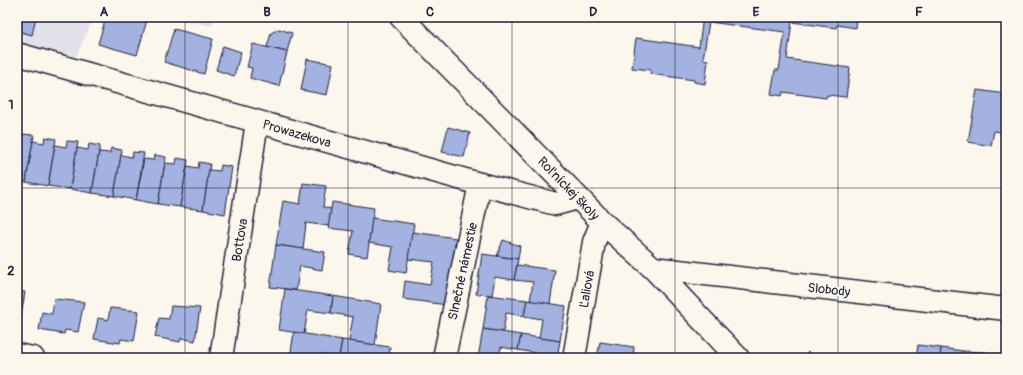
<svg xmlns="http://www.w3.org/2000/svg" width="1023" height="375" viewBox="0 0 1023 375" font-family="Pangolin,sans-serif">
	<rect width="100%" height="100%" fill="#fbf7ec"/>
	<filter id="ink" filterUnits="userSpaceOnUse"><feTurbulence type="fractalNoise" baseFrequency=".025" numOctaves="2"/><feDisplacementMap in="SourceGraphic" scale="8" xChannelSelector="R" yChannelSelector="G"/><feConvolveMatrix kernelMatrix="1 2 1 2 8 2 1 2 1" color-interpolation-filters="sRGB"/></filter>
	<g filter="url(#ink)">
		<!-- built -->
		<g fill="#e1e2e9">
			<polygon points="17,17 94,17 76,57 17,47"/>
			<polygon points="168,17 217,17 210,26"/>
		</g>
		<!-- building -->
		<g fill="#a3b2e1" stroke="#22223b">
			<polygon points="17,17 36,17 32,35 17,31"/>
			<polygon points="106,17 135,17 147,20 137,55 98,44"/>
			<polygon points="703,17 857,17 856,28 837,25 836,28 792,22 787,59 850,68 846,97 827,95 826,98 783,92 782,96 771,94 775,70 779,70 785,32 709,22 703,59 708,60 705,84 694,82 694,80 650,74 651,70 632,68 636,38 699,47"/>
			<polygon points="174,29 213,39 204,74 164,62"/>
			<polygon points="279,29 292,33 287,52 267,47 271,33"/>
			<polygon points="253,44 287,52 279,86 250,78 252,68 247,67"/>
			<polygon points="223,46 241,52 234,76 216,70"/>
			<polygon points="307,59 333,64 327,95 301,90"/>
			<polygon points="977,90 1006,94 1006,133 994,131 991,146 968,142"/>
			<polygon points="448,127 470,133 464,157 442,152"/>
			<polygon points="23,134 34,135 26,182 17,181 17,139 22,139"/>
			<polygon points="45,137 56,139 48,186 26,182 33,141 44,143"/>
			<polygon points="67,141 78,142 70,189 48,186 55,145 66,147"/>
			<polygon points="89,144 100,146 92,193 70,189 77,148 88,150"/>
			<polygon points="111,148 122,150 114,196 92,193 99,152 110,153"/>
			<polygon points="133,152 144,153 136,200 114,196 121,155 132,157"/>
			<polygon points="155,155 166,157 158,204 136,200 144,159 154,160"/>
			<polygon points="177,158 188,160 180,207 158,204 165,163 176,164"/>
			<polygon points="199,162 210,164 203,210 180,207 187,166 198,168"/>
			<polygon points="221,165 232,167 225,214 203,210 209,170 220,171"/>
			<polygon points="303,183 326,186 323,207 331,209 329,226 306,223 303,249 276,245 283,201 300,204"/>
			<polygon points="332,202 374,208 367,257 349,254 353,231 328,228"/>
			<polygon points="372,218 414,224 406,273 389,270 393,247 369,243"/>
			<polygon points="412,232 456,238 447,305 403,299 405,281 430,285 434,262 408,259"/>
			<polygon points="503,240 520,246 518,259 497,256"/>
			<polygon points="276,245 325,252 322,270 300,266 296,290 270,287"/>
			<polygon points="482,254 518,259 514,280 495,277 492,295 476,294"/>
			<polygon points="517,265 555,270 550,304 530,301 533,282 514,280"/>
			<polygon points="285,289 333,296 331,313 308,310 304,334 279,330"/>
			<polygon points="17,291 25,292 20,323 17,322"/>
			<polygon points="488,295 527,300 524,316 506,313 503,332 483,329"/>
			<polygon points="333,296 381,304 375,345 349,341 353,317 331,313"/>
			<polygon points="54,299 84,302 78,332 65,330 64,334 39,330 42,312 52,314"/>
			<polygon points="527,300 566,306 560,341 539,338 542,319 524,316"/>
			<polygon points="171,306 200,308 195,341 181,338 180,342 155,337 159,318 169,319"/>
			<polygon points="110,308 139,311 134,341 121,339 120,343 94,339 98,318 108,320"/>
			<polygon points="483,329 521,335 518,350 501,347 499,358 478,358"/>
			<polygon points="294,332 342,340 339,357 317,354 316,358 290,358"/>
			<polygon points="521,335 560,341 557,358 536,358 536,353 518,350"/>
			<polygon points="342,340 390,347 389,358 339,357"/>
			<polygon points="600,342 634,347 633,358 597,358"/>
			<polygon points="918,345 941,348 940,358 916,358"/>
			<polygon points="941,348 963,351 962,358 940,358"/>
			<polygon points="963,351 985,352 985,358 962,358"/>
			<polygon points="808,352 810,356 818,354 827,358 802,358"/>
			<polygon points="985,352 1006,355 1006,358 985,358"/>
			<polygon points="860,353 865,358 855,358"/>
		</g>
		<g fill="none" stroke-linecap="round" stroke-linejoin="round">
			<defs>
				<g id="minor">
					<polyline points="17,54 480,184 556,204 578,198"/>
					<polyline points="653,268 1006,309"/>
					<polyline points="17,355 33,358"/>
					<polyline points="221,358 257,122"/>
					<polyline points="444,358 480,184"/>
					<polyline points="574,358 594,242 602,222"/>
				</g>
				<polyline id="major" points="401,17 602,222 653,268 738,358"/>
			</defs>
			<!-- minor casing -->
			<use href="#minor" stroke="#22223b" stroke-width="25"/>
			<!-- major casing -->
			<use href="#major" stroke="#22223b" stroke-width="25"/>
			<!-- minor -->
			<use href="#minor" stroke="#fbf7ec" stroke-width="22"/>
			<!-- major -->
			<use href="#major" stroke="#fbf7ec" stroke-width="22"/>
		</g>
	</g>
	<!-- grid -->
	<path fill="none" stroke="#22223b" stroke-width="1" stroke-opacity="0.55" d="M185 17V358M348 17V358M512 17V358M675 17V358M838 17V358M17 188H1006"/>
	<g text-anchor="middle" stroke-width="4" stroke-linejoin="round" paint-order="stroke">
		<!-- street labels -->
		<g font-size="13" fill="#22223b" stroke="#fbf7ec">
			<text transform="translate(297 133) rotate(16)" y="5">Prowazekova</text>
			<text transform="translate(569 188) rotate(46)" y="5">Roľníckej školy</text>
			<text transform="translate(239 240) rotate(-81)" y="5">Bottova</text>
			<text transform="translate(462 271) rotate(-78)" y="5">Slnečné námestie</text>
			<text transform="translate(586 289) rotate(-80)" y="5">Ľaliová</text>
			<text transform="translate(829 289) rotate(6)" y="5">Slobody</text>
		</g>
	</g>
	<!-- margin -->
	<rect width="1023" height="375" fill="none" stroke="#fbf7ec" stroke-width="44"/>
	<rect x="22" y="22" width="979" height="331" fill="none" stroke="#22223b" stroke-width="1.5"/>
	<g font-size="13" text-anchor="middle" font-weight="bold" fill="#22223b">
		<text x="104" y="16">A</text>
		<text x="267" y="16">B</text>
		<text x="430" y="16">C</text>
		<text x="593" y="16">D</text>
		<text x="756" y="16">E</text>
		<text x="919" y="16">F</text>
		<text x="11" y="109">1</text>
		<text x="11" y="275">2</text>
	</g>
</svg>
